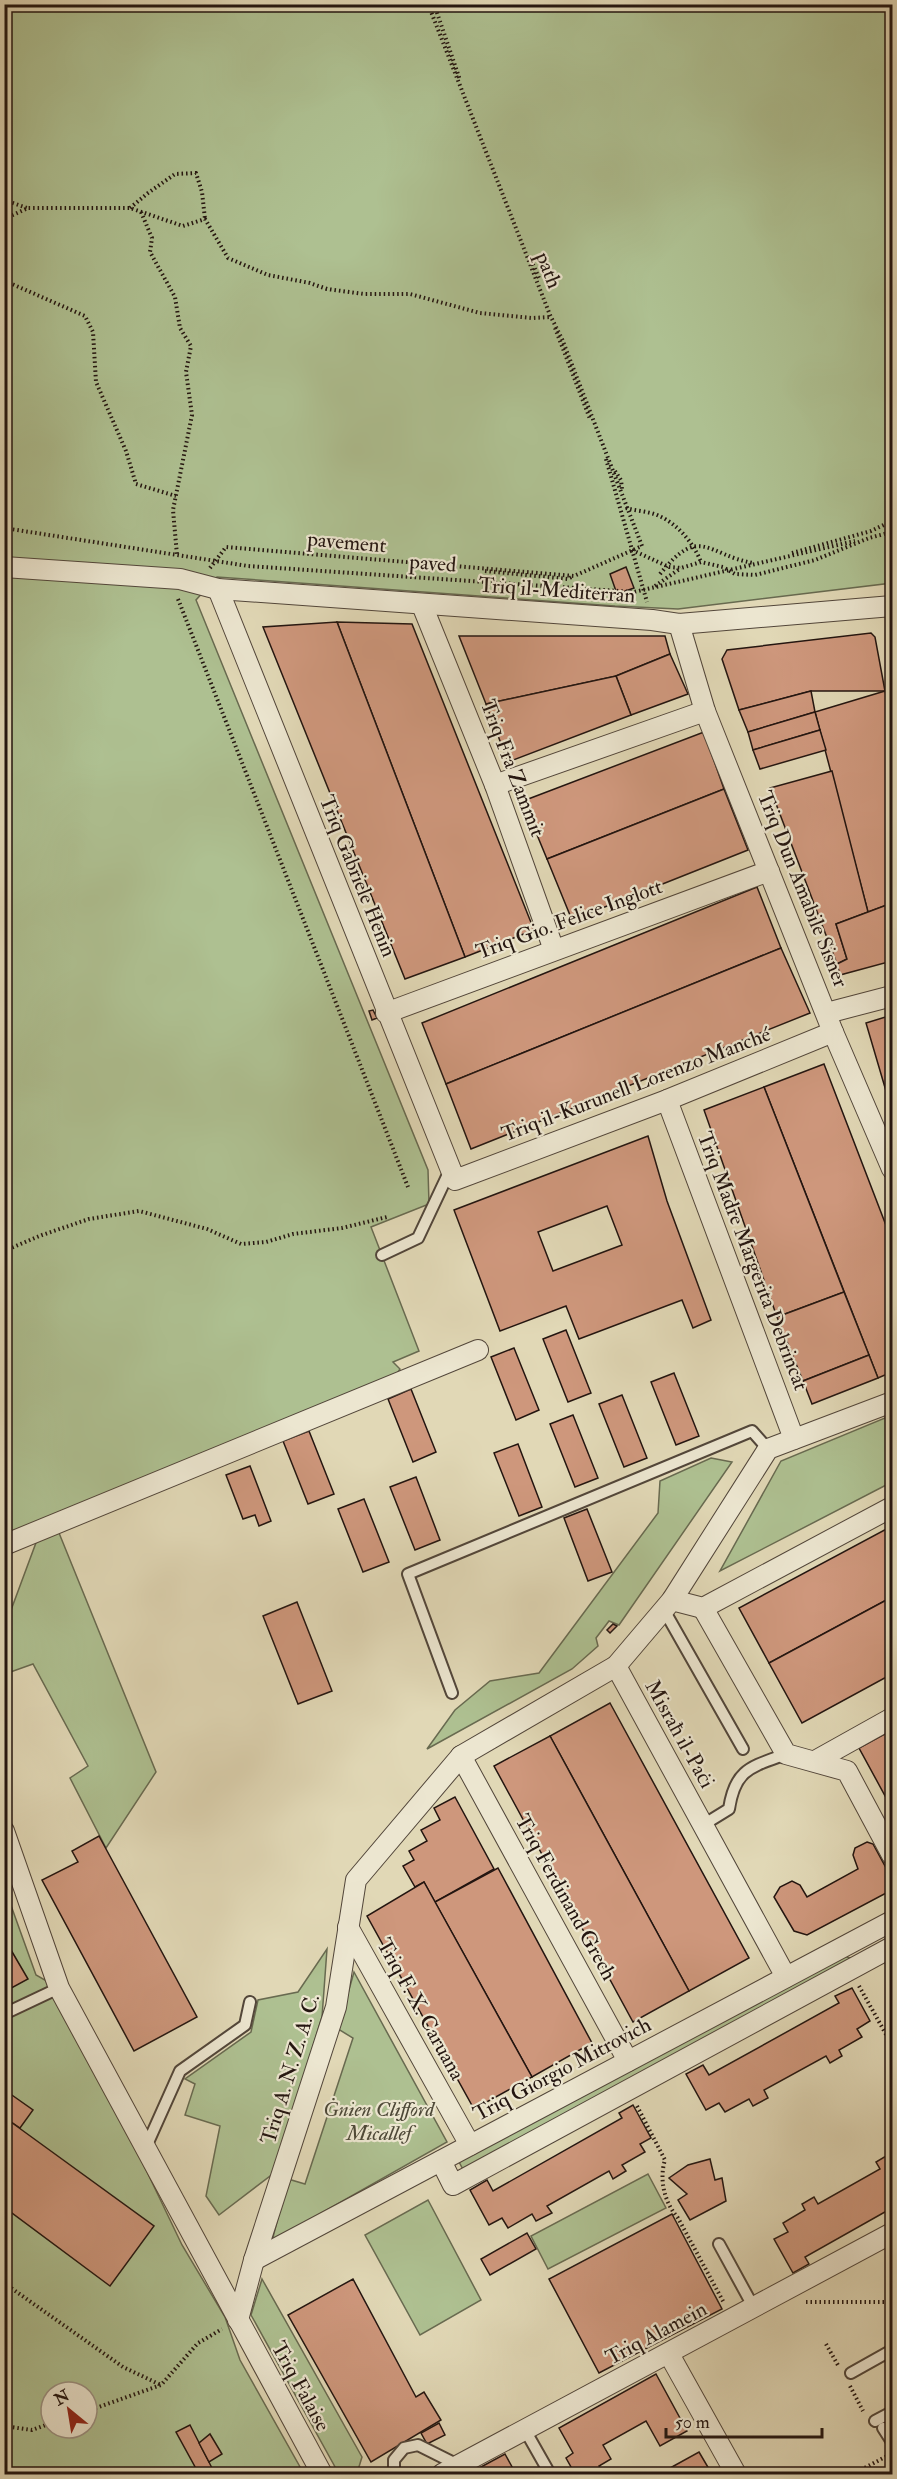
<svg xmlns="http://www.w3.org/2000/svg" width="897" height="2479" viewBox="0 0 897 2479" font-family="'IM FELL Double Pica',serif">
	<rect width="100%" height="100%" fill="#e1d8b6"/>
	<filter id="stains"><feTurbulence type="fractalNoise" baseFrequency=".00333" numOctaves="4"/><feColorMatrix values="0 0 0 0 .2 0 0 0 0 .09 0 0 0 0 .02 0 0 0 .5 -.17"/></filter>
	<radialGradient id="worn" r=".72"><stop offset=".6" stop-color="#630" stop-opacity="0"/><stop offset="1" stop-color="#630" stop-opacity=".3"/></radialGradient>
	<!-- green -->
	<g fill="#aec091" stroke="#686a50" stroke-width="1.5" fill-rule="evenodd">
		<polygon points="5,5 892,5 892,583 678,609 615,606 217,577 196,600 428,1170 429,1204 371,1227 419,1351 393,1362 400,1369 395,1377 5,1541"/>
		<polygon points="892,1415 892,1482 720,1571 781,1461"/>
		<polygon points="711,1458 732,1462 619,1625 609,1621 596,1638 598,1646 572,1669 427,1749 455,1710 490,1681 539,1673 658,1513 660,1481"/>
		<polygon points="57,1528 156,1772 106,1848 70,1778 88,1766 33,1664 5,1674 4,1629 40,1532"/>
		<path d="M4 1886 36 1975 59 1988 182 2245 225 2317 240 2360 304 2474H5ZM51 2392H87V2428H51Z"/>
		<polygon points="327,1949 322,2017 274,2173 219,2215 206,2196 220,2126 185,2115 195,2084 185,2079 251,2032 258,2000 298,1992"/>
		<polygon points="839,1954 850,1958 847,1968 466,2175 458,2160"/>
		<polygon points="354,1972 447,2142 272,2241 288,2179 305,2184 353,2038 338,2029"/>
		<polygon points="648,2174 666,2208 548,2269 531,2236"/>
		<polygon points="428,2200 481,2300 420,2335 365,2235"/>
		<polygon points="262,2279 362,2457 358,2470 360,2474 339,2474 251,2315"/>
	</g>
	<!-- building -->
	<g fill="#ce977c" stroke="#231510" stroke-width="1.5" fill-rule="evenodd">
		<polygon points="626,567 634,588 617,594 610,574"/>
		<polygon points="337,622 412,624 534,930 465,957"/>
		<polygon points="337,622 465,957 405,979 263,627"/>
		<polygon points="871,633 875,637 885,691 811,691 739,710 722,659 727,650"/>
		<polygon points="459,636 665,636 670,654 616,676 486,704"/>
		<polygon points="670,654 688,694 631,715 616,676"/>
		<polygon points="616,676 631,715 508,762 486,704"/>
		<polygon points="811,691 815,712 748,732 739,710"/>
		<polygon points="885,691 892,720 892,903 868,912 815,712"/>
		<polygon points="815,712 820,730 753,750 748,732"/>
		<polygon points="820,730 826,750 760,769 753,750"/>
		<polygon points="704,732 724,789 547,859 523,801"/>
		<polygon points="832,771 868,912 836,924 847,959 837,964 770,788"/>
		<polygon points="724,789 748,850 572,920 547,859"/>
		<polygon points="757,887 781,948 446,1084 422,1023"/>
		<polygon points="892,903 892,961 840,975 837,964 847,959 836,924"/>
		<polygon points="781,948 810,1013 471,1149 446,1084"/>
		<polygon points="373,1010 377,1018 372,1020 369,1011"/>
		<polygon points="892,1015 892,1089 886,1091 866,1023"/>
		<polygon points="824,1064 892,1241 892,1372 878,1378 764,1087"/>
		<polygon points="764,1087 844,1292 777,1317 704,1110"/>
		<path d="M648 1136 667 1201 711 1320 693 1328 682 1300 579 1339 566 1306 500 1331 454 1210ZM607 1206 622 1245 553 1271 538 1232Z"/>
		<polygon points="844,1292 869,1355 803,1381 777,1317"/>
		<polygon points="566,1330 591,1393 568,1402 543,1339"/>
		<polygon points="514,1348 539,1410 516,1420 491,1357"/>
		<polygon points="869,1355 878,1378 812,1404 803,1381"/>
		<polygon points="674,1373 699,1436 676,1445 651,1382"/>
		<polygon points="411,1389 436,1452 413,1462 388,1399"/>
		<polygon points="622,1395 647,1458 624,1467 599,1404"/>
		<polygon points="573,1415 598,1478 575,1487 550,1424"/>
		<polygon points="309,1431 334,1494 308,1504 283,1441"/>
		<polygon points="518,1444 542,1507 519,1516 494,1453"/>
		<polygon points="250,1466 271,1521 259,1526 255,1515 243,1519 226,1475"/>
		<polygon points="416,1477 440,1540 415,1550 390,1487"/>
		<polygon points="364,1499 389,1562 363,1572 338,1509"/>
		<polygon points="587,1509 612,1572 588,1581 564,1518"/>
		<polygon points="892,1526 892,1597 769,1663 739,1608"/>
		<polygon points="892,1597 892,1674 802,1723 769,1663"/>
		<polygon points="297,1602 332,1691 298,1704 263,1616"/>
		<polygon points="613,1624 617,1626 610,1633 607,1630"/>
		<polygon points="610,1703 749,1958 689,1991 550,1736"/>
		<polygon points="892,1730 892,1804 890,1805 859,1748"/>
		<polygon points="550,1736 689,1991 633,2022 494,1766"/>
		<polygon points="455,1797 494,1869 435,1902 424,1882 415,1887 403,1866 414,1860 409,1851 427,1841 421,1830 440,1820 434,1808"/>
		<polygon points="99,1836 197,2017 134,2051 42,1880 78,1862 72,1851"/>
		<polygon points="867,1842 873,1844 892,1879 890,1891 807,1935 794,1931 774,1897 780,1887 792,1881 800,1885 807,1897 858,1869 853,1855 855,1848"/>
		<polygon points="498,1868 592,2043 532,2077 435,1902"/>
		<polygon points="424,1882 532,2077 474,2109 367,1916"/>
		<polygon points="4,1938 28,1979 4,1992"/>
		<polygon points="852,1988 870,2021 857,2029 862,2037 839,2050 842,2056 830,2063 826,2056 764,2090 768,2098 753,2106 749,2099 725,2112 719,2103 706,2110 686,2074 703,2065 709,2075 839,2003 835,1996"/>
		<polygon points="9,2093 33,2110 20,2128 4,2117 4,2100"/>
		<polygon points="633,2105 651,2138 640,2144 645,2152 622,2165 626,2171 613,2179 609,2171 547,2206 552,2213 536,2221 532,2214 508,2228 502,2218 489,2225 470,2190 487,2180 493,2191 622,2118 619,2113"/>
		<polygon points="4,2117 154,2226 110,2286 4,2207"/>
		<polygon points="891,2153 892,2208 805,2257 809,2264 793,2273 774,2239 788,2232 783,2223 805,2210 802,2204 814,2197 818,2204 880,2169 876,2162"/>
		<polygon points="710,2159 715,2180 722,2178 726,2201 690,2220 678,2200 687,2194 669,2178 688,2165"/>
		<polygon points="672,2214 722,2309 599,2373 549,2279"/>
		<polygon points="527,2233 536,2249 490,2275 481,2259"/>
		<polygon points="353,2279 416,2397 424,2392 441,2420 371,2462 288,2315"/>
		<polygon points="656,2374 687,2431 660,2446 646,2421 603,2445 611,2459 599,2466 603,2472 597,2474 575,2474 566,2458 573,2453 559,2428"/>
		<polygon points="439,2423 445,2435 427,2444 421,2433"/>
		<polygon points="190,2425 213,2470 203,2474 199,2474 176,2432"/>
		<polygon points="210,2434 222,2454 209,2462 199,2443"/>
		<polygon points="699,2452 712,2474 662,2474 661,2473"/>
		<polygon points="505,2454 516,2474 468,2474"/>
	</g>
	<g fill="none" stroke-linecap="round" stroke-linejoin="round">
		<defs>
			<g id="service">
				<polyline points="382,1255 418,1238 451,1168"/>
				<polyline points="664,1610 743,1749"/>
				<polyline points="452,1693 408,1574 752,1431 768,1449"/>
				<path d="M703 1825 729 1809C735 1769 751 1767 786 1754"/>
				<polyline points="4,2014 59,1988"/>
				<polyline points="146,2147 180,2071 245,2025 250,2002"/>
				<polyline points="719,2244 754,2308"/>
				<polyline points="851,2373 892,2350"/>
				<polyline points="875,2421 892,2412"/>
				<polyline points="883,2428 892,2442"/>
				<polyline points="525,2430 550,2474"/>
				<polyline points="394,2474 394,2460 404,2448 418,2445 458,2465"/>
			</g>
			<g id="minor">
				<polyline points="4,567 180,579 218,589 652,620 679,624 892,606"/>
				<polyline points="218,589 455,1180 667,1100 833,1032"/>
				<polyline points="422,605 495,785 554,950"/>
				<polyline points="679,624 705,711 833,1032 892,1169"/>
				<polyline points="495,785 705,711"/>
				<polyline points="386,1013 769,871"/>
				<polyline points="827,1013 892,996"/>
				<polyline points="667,1100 794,1439"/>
				<polyline points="4,1545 478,1350"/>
				<polyline points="672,1600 703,1608 892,1507"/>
				<polyline points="703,1608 786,1754 847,1771 892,1855"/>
				<polyline points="616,1666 786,1977"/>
				<polyline points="461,1756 628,2061"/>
				<polyline points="815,1761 892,1718"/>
				<polyline points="4,1831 59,1988 322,2474"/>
				<polyline points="348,1927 470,2145"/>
				<polyline points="441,2161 453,2185 892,1947"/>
				<polyline points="254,2260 892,1921"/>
				<polyline points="238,2320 254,2260 336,2007 356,1880 461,1756 616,1666 672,1600 768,1449 892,1402"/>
				<polyline points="669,2354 736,2474"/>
				<polyline points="442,2474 892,2233"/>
			</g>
		</defs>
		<!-- service casing -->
		<use href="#service" stroke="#52463a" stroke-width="14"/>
		<!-- minor casing -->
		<use href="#minor" stroke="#52463a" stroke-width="22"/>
		<!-- path -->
		<g stroke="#231510" stroke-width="4" stroke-dasharray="1.5 3" stroke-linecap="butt">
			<polyline points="434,4 460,80"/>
			<polyline points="4,200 27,208"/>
			<polyline points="130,208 148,193 175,174 196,173 202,192 205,219"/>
			<polyline points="141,212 152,238 150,252 175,297 180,328 191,346 186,372 192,415 173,510 177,555"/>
			<polyline points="4,219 28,208 130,208 183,226 205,219 228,258 268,275 310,283 327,289 364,294 410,294 480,313 532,318 551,317"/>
			<polyline points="531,260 539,278"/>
			<polyline points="4,284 12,284 85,316 93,332 96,382 126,451 136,484 176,496"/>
			<polyline points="555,328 590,419"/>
			<polyline points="606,459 647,602"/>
			<polyline points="615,471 621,480 622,489"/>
			<path d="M626 508C636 511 649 511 659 516 678 524 694 544 701 562"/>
			<polyline points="4,528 248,566 634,592 855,541"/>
			<polyline points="632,550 669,567 681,568 701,562 723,567 735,574 755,575 815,560 869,538 892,532"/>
			<polyline points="792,553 871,531 892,521"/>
			<polyline points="210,568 226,547 574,576 642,546 562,339 550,315 428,4"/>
			<polyline points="485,571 568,579 573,576"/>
			<path d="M660 574C700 524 707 555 753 563"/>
			<polyline points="655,586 681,568"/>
			<polyline points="178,599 408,1187"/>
			<polyline points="4,1251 42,1235 89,1219 139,1211 207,1229 241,1244 266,1242 293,1234 342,1228 387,1217"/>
			<polyline points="859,1986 892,2045"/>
			<path d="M637 2106 665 2160C659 2179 664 2202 678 2218L724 2303"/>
			<polyline points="4,2283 123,2367 161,2385"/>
			<polyline points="806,2302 892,2302"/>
			<polyline points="826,2344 839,2367"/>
			<polyline points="850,2386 863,2411"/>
			<polyline points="87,2411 161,2385 198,2343 222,2329"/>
			<polyline points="4,2426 32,2430 51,2423"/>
			<polyline points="853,2474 889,2455"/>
		</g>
		<!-- service -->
		<use href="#service" stroke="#ece6d0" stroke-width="10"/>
		<!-- minor -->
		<use href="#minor" stroke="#ece6d0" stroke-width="20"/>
	</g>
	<g text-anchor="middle" stroke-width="4.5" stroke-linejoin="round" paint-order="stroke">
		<!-- street labels -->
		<g font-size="21" fill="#231510" stroke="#ece6d0">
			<text transform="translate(549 270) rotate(68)" y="7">path</text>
			<text transform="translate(347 542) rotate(5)" y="7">pavement</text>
			<text transform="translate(433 563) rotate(4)" y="7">paved</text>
			<text transform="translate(557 590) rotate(4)" y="7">Triq il-Mediterran</text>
			<text transform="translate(513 768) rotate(69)" y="7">Triq Fra Zammit</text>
			<text transform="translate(358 876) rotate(68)" y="7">Triq Gabriele Henin</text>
			<text transform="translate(803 889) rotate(68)" y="7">Triq Dun Amabile Sisner</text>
			<text transform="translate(569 919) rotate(-20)" y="7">Triq Gio. Felice Inglott</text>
			<text transform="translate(636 1084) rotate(-21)" y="7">Triq il-Kurunell Lorenzo Manché</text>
			<text transform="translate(753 1261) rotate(69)" y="7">Triq Madre Margerita Debrincat</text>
			<text transform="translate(680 1734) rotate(61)" y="7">Misraħ il-Paċi</text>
			<text transform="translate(566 1897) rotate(61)" y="7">Triq Ferdinand Grech</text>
			<text transform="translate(421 2009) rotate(61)" y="7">Triq F. X. Caruana</text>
			<text transform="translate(290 2069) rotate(-73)" y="7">Triq A. N. Z. A. C.</text>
			<text transform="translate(562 2069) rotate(-28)" y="7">Triq Giorgio Mitrovich</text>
			<text transform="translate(656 2333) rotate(-28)" y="7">Triq Alamein</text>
			<text transform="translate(301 2386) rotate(61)" y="7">Triq Falaise</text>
		</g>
		<!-- park labels -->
		<g font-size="21" font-style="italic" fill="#4d4837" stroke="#ece6d0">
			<text x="379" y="2116">Ġnien Clifford<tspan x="379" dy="24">Micallef</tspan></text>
		</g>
	</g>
	<!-- margin -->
	<rect width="897" height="2479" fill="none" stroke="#e1d8b6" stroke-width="24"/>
	<rect x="6" y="6" width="885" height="2467" fill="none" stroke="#231510" stroke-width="3"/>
	<rect x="12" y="12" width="873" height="2455" fill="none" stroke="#231510" stroke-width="1.5"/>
	<!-- north arrow -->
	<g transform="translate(69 2410) rotate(330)"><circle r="28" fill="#ece6d0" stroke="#9c9283" stroke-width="1.5"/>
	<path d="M0-4.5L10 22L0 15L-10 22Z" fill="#8f2418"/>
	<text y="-9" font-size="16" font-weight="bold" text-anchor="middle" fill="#231510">N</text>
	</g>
	<!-- scale -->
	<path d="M666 2428v9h156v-9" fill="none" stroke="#231510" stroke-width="3"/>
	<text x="675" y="2428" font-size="18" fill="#231510" stroke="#ece6d0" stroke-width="4.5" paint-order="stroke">50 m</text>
	<rect width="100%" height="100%" filter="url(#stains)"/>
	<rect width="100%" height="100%" fill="url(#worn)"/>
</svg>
